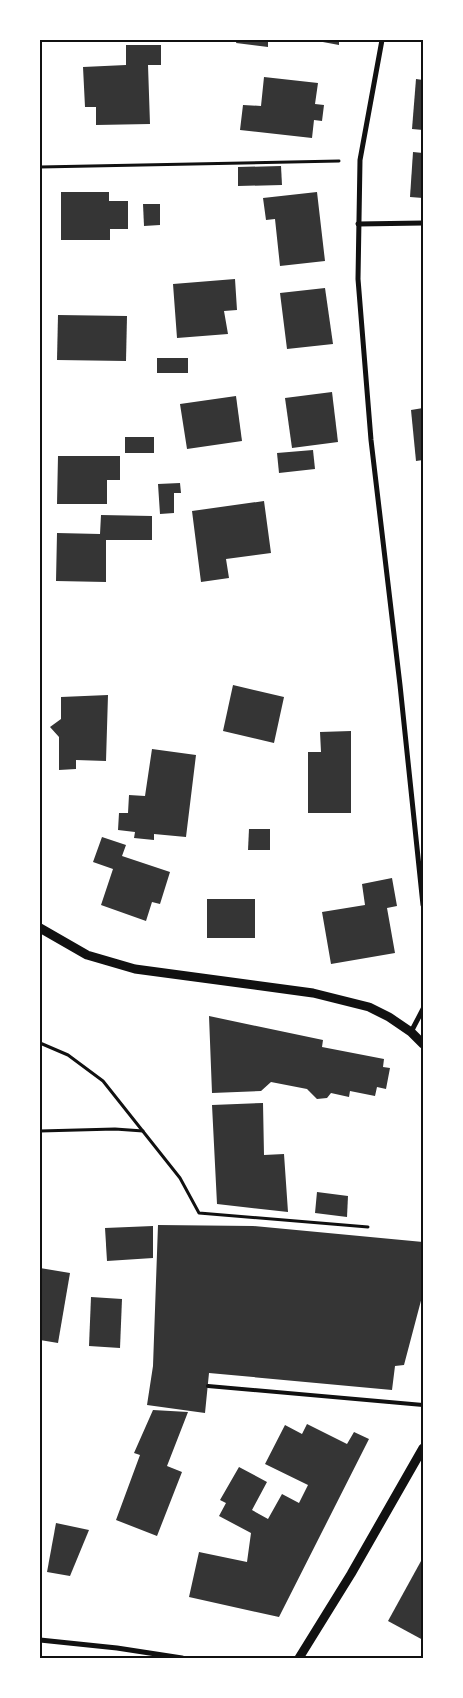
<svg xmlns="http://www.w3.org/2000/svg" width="463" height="1698" viewBox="0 0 463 1698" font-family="'Source Sans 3',sans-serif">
	<rect width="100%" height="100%" fill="#fff"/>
	<!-- building -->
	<g fill="#353535">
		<polygon points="237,40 268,40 268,47 236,43"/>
		<polygon points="312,40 339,40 339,45"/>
		<polygon points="126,45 161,45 161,65 148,65 150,124 96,125 96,107 85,107 83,67 126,65"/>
		<polygon points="264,77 318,83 315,104 324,105 322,121 314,120 312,138 240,130 243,105 261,106"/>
		<polygon points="416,79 423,80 423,130 412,129"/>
		<polygon points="413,152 423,153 423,198 410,197"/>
		<polygon points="281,166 282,185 238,186 238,167"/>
		<polygon points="61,192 109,192 109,201 128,201 128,229 110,229 110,240 61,240"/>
		<polygon points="317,192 325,261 280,266 275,219 266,220 263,198"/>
		<polygon points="143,204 160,204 160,225 144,226"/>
		<polygon points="235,279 237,310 224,311 228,334 177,338 173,284"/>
		<polygon points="325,288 333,344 287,349 280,293"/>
		<polygon points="58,315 127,316 126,361 57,360"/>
		<rect x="157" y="358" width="31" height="15"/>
		<polygon points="332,392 338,442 292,448 285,398"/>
		<polygon points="236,396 242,441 187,449 180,404"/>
		<polygon points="423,408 423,460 416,461 411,410"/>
		<rect x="125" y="437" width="29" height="16"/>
		<polygon points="313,450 315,469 279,473 277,453"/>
		<polygon points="58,456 120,456 120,480 107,480 107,504 57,504"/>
		<polygon points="180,483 181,493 174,493 174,513 160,514 158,484"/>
		<polygon points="264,501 271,553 226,559 229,578 201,582 192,511"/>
		<polygon points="101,515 152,516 152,540 106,540 106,582 56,581 57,533 100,534"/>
		<polygon points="233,685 284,697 274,743 223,731"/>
		<polygon points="108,695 106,761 76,760 76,769 59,770 59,737 50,727 61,719 61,697"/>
		<polygon points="351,731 351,813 308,813 308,752 321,752 320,732"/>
		<polygon points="152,749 196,755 186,837 154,834 154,840 134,838 135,832 118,830 119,813 128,813 129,795 145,796"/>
		<polygon points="249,829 270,829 270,850 248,850"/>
		<polygon points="102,837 126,845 122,856 170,872 160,904 152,902 146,921 101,905 113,869 93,862"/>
		<polygon points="392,878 397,906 387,908 395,953 331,964 322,912 365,905 362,884"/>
		<rect x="207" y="899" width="48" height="39"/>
		<polygon points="209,1016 323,1040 322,1047 384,1059 383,1067 390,1068 386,1089 377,1087 375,1096 350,1091 349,1097 331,1093 327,1098 317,1099 307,1089 271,1082 261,1091 212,1093"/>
		<polygon points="263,1103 264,1155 284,1154 288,1212 217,1204 212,1105"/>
		<polygon points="317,1192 348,1196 347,1217 315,1213"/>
		<polygon points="158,1225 253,1226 423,1242 423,1293 404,1365 395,1366 392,1390 209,1373 205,1413 147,1405 153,1366"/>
		<polygon points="153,1226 153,1258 107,1261 105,1228"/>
		<polygon points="40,1268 70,1273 58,1343 40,1340"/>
		<polygon points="91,1297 122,1299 120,1348 89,1346"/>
		<polygon points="153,1410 188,1412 167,1466 182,1472 157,1536 116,1520 140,1455 134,1453"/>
		<polygon points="307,1424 347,1444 354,1432 369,1439 279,1617 189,1597 199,1552 247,1562 251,1533 219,1516 226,1503 220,1500 239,1467 267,1482 252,1510 268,1519 282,1494 299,1503 308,1485 265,1464 285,1425 302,1434"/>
		<polygon points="56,1523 89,1530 70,1576 47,1572"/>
		<polygon points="421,1561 423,1562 423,1640 388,1621"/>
	</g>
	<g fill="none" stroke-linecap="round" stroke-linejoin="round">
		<!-- path -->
		<g stroke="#111" stroke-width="3">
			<polyline points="40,167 339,161"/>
			<polyline points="40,1043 68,1055 103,1081 180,1178 199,1213 368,1227"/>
			<polyline points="40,1131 115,1129 143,1131"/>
		</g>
		<!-- service -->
		<polyline stroke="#111" stroke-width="4" points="208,1386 423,1405"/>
		<!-- minor -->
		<g stroke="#111" stroke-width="5">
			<polyline points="382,40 360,160 358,279 371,440 400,685 423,905"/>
			<polyline points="358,224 423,223"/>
			<polyline points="411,1032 423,1009"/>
			<polyline points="40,1640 117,1648 182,1658"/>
		</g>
		<!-- tertiary -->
		<g stroke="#111" stroke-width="9">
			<polyline points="40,928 87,955 135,969 313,993 369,1007 389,1017 411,1032 423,1044"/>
			<polyline points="299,1658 351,1574 423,1448"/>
		</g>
	</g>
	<!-- border -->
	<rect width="463" height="1698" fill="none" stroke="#ffffff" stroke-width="82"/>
	<rect x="41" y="41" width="381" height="1616" fill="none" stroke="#111" stroke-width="2"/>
</svg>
